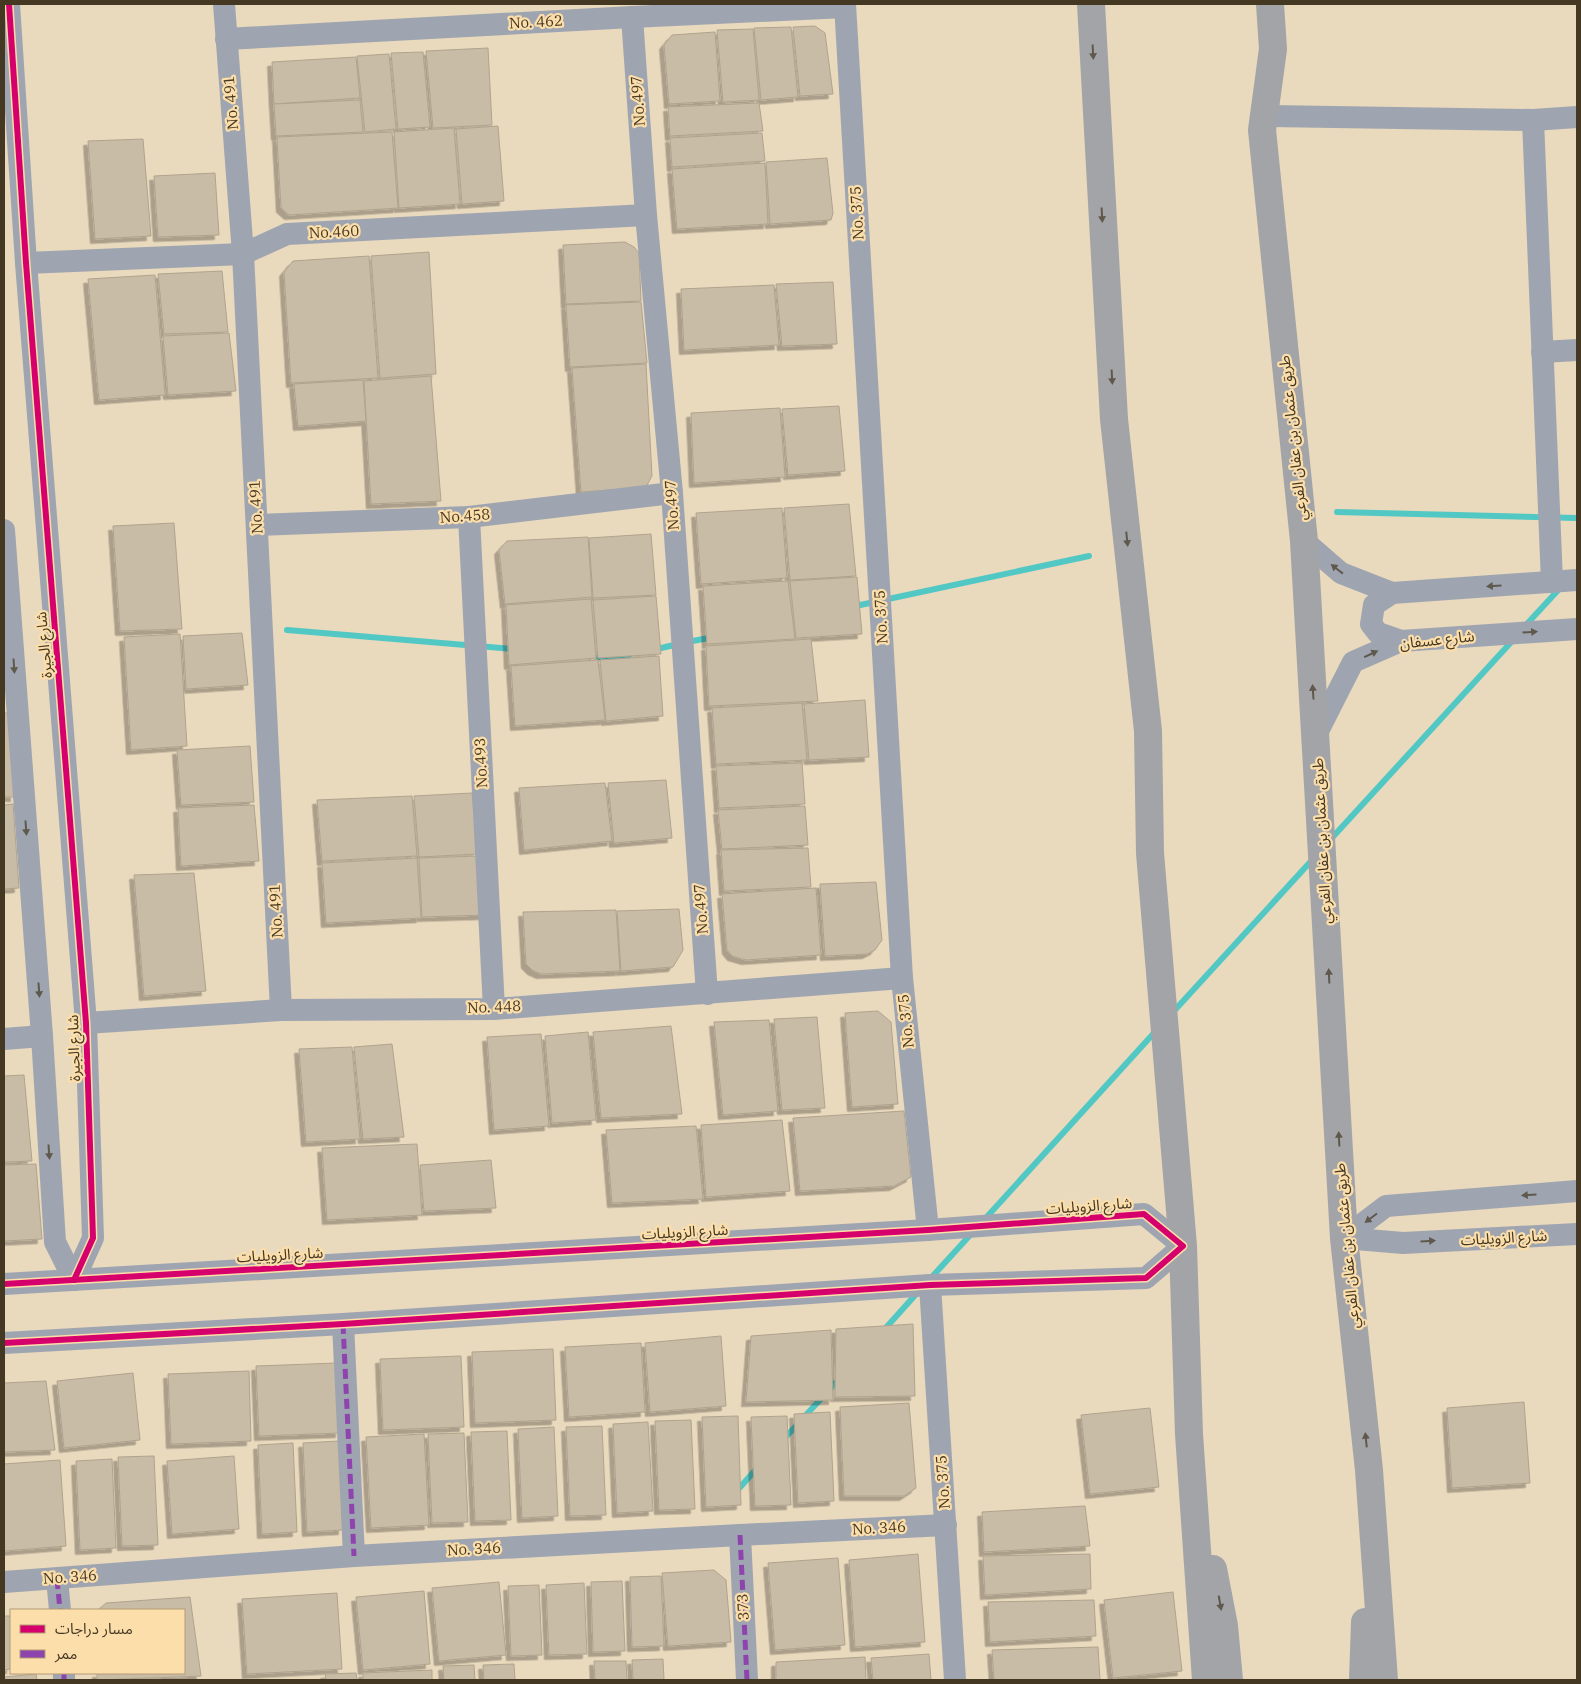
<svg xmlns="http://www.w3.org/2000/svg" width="1581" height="1684" viewBox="0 0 1581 1684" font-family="'IBM Plex Serif','Noto Sans Arabic',serif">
	<defs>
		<filter id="shadow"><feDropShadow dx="-4.5" dy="4.5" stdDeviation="0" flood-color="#0004"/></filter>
	</defs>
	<rect width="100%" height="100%" fill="#e9d9bd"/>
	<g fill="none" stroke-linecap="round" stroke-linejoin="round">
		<!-- stream -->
		<g stroke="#52c8c5" stroke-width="6">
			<polyline points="1337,512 1577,518"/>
			<polyline points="851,607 1089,556"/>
			<polyline points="1525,626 1561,587"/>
			<polyline points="287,630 514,649"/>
			<polyline points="687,642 714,637"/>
			<polyline points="653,650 678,644"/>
			<polyline points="599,657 614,658 629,655"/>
			<polyline points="1330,840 1514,639"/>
			<polyline points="1174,1011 1313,859"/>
			<polyline points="984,1220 1154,1033"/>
			<polyline points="930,1279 972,1233"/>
			<polyline points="883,1331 918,1292"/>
			<polyline points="783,1440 841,1377"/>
			<polyline points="735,1493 758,1467"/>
		</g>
	</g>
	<!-- building -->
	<g fill="#c9bca6" stroke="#b0a38d" filter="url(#shadow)">
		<polygon points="815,26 825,33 833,94 800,96 793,27"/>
		<polygon points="791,27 798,97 761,100 754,28"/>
		<polygon points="753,29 759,100 723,102 717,30"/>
		<polygon points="715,32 720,101 669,104 664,45 672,35"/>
		<polygon points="488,48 492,125 433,128 426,51"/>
		<polygon points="423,52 430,127 398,129 391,53"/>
		<polygon points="389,54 396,129 365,132 357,56"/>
		<polygon points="356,57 360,98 274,104 272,62"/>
		<polygon points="360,100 363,132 276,136 274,104"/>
		<polygon points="759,103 763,131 670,136 668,107"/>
		<polygon points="498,126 504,201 462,204 456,129"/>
		<polygon points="454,128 460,204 399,208 394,132"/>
		<polygon points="392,132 398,208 289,215 281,208 277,137"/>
		<polygon points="762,133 765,161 672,167 670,138"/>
		<polygon points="143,139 151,236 95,239 88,141"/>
		<polygon points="827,158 833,213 831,220 770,224 766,162"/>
		<polygon points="765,163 768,224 677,229 672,169"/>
		<polygon points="215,173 219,235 158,237 154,176"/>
		<polygon points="625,242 634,247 639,253 641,301 566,304 563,245"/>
		<polygon points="429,252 436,374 380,378 371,256"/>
		<polygon points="369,256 378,378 291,383 284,272 293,261"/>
		<polygon points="222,271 228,332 164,334 158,274"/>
		<polygon points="155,275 165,395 99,400 88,279"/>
		<polygon points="833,282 837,344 782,346 776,284"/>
		<polygon points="774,285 779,345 684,350 681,289"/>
		<polygon points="641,302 647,363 570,367 566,305"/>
		<polygon points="229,333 236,391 168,395 163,336"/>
		<polygon points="646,364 652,476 647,485 637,488 581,492 572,368"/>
		<polygon points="431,376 441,501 371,504 364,381"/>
		<polygon points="363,380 366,421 298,426 294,384"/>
		<polygon points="839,406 845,471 788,475 782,409"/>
		<polygon points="780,408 785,477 694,483 691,413"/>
		<polygon points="849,504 856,576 790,580 784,508"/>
		<polygon points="782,508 787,578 701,584 696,513"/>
		<polygon points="174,523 182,629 120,631 113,526"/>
		<polygon points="651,534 656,595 593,598 589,538"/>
		<polygon points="588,537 592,597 505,604 499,550 507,541"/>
		<polygon points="857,577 862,634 796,638 790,581"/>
		<polygon points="788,581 795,639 707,644 703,586"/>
		<polygon points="656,596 661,654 598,658 593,600"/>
		<polygon points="591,599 596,658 509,665 506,605"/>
		<polygon points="242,633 248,685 186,689 183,636"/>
		<polygon points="180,634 187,746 131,750 124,637"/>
		<polygon points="811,639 818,701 709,706 706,646"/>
		<polygon points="659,656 663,716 606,721 600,660"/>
		<polygon points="598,660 605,720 515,726 511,666"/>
		<polygon points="865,700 869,757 809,760 804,704"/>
		<polygon points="802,703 807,760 716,764 712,708"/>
		<polygon points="4,713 9,713 15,797 4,797"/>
		<polygon points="250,746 254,802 181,805 177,750"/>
		<polygon points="802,763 805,804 719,808 716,766"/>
		<polygon points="666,780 672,838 614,843 608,783"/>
		<polygon points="605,783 612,841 524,850 519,788"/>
		<polygon points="472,793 478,854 419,857 414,796"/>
		<polygon points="412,796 417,856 322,861 317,800"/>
		<polygon points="13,804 19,888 4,889 4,805"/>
		<polygon points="254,805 259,861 181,866 178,808"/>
		<polygon points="805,806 808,845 722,849 718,810"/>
		<polygon points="808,848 811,887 724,891 721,850"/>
		<polygon points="479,856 484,915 422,917 419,858"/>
		<polygon points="417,858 421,918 326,923 322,863"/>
		<polygon points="194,873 206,991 144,996 134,875"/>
		<polygon points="876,882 882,940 875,950 867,954 825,956 820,884"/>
		<polygon points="816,888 821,955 746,960 732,956 727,950 722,894"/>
		<polygon points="679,909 683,950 673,967 621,971 617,911"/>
		<polygon points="616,910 620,971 541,974 532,970 526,964 523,912"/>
		<polygon points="878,1011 891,1022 898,1104 852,1107 845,1013"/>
		<polygon points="817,1017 825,1108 782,1110 774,1019"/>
		<polygon points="769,1020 778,1111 723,1115 714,1022"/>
		<polygon points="671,1026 682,1114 601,1118 593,1032"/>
		<polygon points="588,1032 596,1120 552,1123 545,1036"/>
		<polygon points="541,1034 549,1126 494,1130 487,1037"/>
		<polygon points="392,1044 404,1137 363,1139 354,1047"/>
		<polygon points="352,1047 360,1139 306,1142 299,1049"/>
		<polygon points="24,1075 32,1161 4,1162 4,1076"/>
		<polygon points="904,1111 911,1177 894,1186 800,1191 793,1118"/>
		<polygon points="782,1120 790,1191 706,1197 701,1125"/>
		<polygon points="696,1126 703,1199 612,1203 606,1130"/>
		<polygon points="417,1144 422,1215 327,1220 322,1148"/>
		<polygon points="491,1160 496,1208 424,1211 420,1165"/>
		<polygon points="36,1164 42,1239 4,1241 4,1165"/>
		<polygon points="913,1324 915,1396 835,1397 836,1329"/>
		<polygon points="831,1330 833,1400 746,1402 751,1336"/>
		<polygon points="721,1336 726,1406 650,1412 645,1343"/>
		<polygon points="641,1343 645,1412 569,1417 565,1347"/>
		<polygon points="553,1349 556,1420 475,1423 472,1352"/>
		<polygon points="461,1356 464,1427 383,1430 380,1359"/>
		<polygon points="337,1363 340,1433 259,1436 256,1366"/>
		<polygon points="249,1371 251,1441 171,1444 168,1374"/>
		<polygon points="133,1373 140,1440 64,1448 57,1381"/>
		<polygon points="46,1381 55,1450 4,1452 4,1383"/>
		<polygon points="1524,1402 1530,1483 1452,1488 1447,1408"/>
		<polygon points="909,1403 916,1488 904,1496 844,1496 840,1407"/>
		<polygon points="1150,1408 1159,1487 1090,1494 1081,1415"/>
		<polygon points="830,1412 834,1501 798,1503 794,1414"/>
		<polygon points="738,1416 741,1505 706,1507 702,1417"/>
		<polygon points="787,1416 791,1505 755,1506 751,1417"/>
		<polygon points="691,1420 695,1509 659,1510 655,1421"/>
		<polygon points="648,1422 653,1511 617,1513 613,1424"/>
		<polygon points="602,1426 606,1515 570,1516 566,1427"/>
		<polygon points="554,1427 558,1516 522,1518 518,1429"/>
		<polygon points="507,1431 511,1520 475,1521 471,1432"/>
		<polygon points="464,1433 468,1522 432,1523 428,1434"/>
		<polygon points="424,1434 429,1525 371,1528 366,1437"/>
		<polygon points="339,1441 343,1530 307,1532 303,1443"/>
		<polygon points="293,1443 297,1532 262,1534 258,1445"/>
		<polygon points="154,1456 158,1545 122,1546 118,1457"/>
		<polygon points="234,1456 239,1529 172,1534 167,1461"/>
		<polygon points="112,1459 116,1548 80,1550 76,1461"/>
		<polygon points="60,1460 66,1546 4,1551 4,1464"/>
		<polygon points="1085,1506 1090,1546 984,1552 982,1512"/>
		<polygon points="918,1554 925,1642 855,1647 849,1560"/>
		<polygon points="1090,1554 1091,1589 985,1595 983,1556"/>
		<polygon points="838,1558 845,1645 775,1650 768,1563"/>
		<polygon points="714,1570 726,1580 731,1642 668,1646 662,1573"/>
		<polygon points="661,1576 664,1646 632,1647 630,1577"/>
		<polygon points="622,1581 625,1651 593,1652 591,1582"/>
		<polygon points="499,1582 506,1655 439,1661 432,1588"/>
		<polygon points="584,1583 587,1654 549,1655 546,1585"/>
		<polygon points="539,1585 542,1655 511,1656 508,1586"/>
		<polygon points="424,1591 430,1664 363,1670 356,1597"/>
		<polygon points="1173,1592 1182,1671 1113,1678 1104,1600"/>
		<polygon points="337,1593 342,1669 247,1674 242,1599"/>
		<polygon points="190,1597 201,1676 97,1680 97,1673 184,1673 184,1610 98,1610 106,1603"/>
		<polygon points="1094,1600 1096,1636 990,1642 988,1602"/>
		<polygon points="4,1616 11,1616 11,1669 4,1670"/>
		<polygon points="1098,1647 1100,1680 994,1680 992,1650"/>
		<polygon points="929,1654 931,1680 873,1680 871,1658"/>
		<polygon points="865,1657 866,1680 776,1680 776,1662"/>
		<polygon points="663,1659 664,1680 633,1680 632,1660"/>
		<polygon points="594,1661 626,1661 627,1680 595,1680"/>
		<polygon points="514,1664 515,1680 484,1680 483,1665"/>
		<polygon points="474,1665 475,1680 444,1680 443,1666"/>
		<polygon points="432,1670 432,1680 363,1680 363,1673"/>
		<polygon points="356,1673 357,1680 326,1680 325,1674"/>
		<polygon points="36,1674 37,1680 4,1680 4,1677"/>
	</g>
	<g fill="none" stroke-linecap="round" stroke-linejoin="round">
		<!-- minor -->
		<g stroke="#9fa5b0" stroke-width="22">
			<polyline points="9,4 26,263 86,1023 93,1238 74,1280"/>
			<polyline points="224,4 243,254 281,1010"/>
			<polyline points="845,4 902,978 928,1230"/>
			<polyline points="632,17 646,215 672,493 707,994"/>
			<polyline points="226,39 632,17 845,7"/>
			<polyline points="1264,116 1533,120 1577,117"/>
			<polyline points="1533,120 1552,582"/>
			<polyline points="26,263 243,254 287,234 646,215"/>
			<polyline points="1542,352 1577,350"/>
			<polyline points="469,517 494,1009"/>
			<polyline points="257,525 469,517 672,493"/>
			<polyline points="4,530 42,1036 55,1242 74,1280"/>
			<polyline points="1304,541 1341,573 1392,593 1577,580"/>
			<polyline points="1392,593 1374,605 1371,624 1378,633 1401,641"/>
			<polyline points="1316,735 1353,662 1401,641 1577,629"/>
			<polyline points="86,1023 281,1010 494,1009 902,978"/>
			<polyline points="4,1039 42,1036"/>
			<polyline points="1344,1238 1386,1206 1577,1191"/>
			<polyline points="1344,1238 1403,1243 1577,1234"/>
			<polyline points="4,1284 928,1230 1144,1214 1183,1246 1146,1278 930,1285 343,1324 4,1343"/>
			<polyline points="930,1285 955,1680"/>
			<polyline points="343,1324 354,1556"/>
			<polyline points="740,1535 747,1680"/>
			<polyline points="57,1579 60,1610"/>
			<polyline points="4,1582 354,1556 740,1535 946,1525"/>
			<polyline points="64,1673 64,1680"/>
		</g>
		<!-- major -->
		<g stroke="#a2a4a8" stroke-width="28">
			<polyline points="1091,4 1114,419 1148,731 1150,853 1183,1246 1189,1434 1206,1680"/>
			<polyline points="1270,4 1273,49 1262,130 1304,541 1344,1238 1369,1470 1384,1680"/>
			<polyline points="1213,1569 1224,1626 1229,1680"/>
			<polyline points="1363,1680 1365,1622"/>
		</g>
		<!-- quiet -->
		<g stroke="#8e44ad" stroke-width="5" stroke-dasharray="10 5" stroke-linecap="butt">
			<polyline points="343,1324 354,1556"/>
			<polyline points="740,1535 747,1680"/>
			<polyline points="57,1579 60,1610"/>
			<polyline points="64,1673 64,1680"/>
		</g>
		<defs>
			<g id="cycleway">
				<polyline points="9,4 26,263 86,1023 93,1238 74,1280"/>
				<polyline points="4,1284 928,1230 1144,1214 1183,1246 1146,1278 930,1285 343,1324 4,1343"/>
			</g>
		</defs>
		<!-- cycleway casing -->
		<use href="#cycleway" stroke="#fcdeaa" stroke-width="9"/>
		<!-- cycleway -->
		<use href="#cycleway" stroke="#d6006c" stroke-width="6"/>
	</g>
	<!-- one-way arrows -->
	<defs><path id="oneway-solid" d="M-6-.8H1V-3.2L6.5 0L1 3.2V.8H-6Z" transform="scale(1.25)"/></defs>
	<g fill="#60584b">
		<use href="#oneway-solid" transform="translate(1093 52) rotate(87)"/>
		<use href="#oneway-solid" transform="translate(1102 215) rotate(87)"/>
		<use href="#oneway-solid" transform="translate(1112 377) rotate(87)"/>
		<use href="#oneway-solid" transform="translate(1127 539) rotate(84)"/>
		<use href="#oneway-solid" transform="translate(1313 692) rotate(-94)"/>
		<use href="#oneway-solid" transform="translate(1329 976) rotate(-93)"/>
		<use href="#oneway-solid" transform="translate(1339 1139) rotate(-93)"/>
		<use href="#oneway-solid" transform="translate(1366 1440) rotate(-96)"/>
		<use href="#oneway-solid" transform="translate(1220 1603) rotate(80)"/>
	</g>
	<g fill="#5f594d">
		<use href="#oneway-solid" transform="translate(1337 569) rotate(-142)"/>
		<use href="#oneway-solid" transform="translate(1494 586) rotate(176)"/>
		<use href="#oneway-solid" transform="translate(1530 632) rotate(-4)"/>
		<use href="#oneway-solid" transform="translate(1371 654) rotate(-25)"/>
		<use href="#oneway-solid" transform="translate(14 666) rotate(86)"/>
		<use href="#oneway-solid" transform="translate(26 828) rotate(86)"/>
		<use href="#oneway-solid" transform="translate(39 990) rotate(86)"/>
		<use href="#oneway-solid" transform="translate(49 1152) rotate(86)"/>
		<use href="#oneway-solid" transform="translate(1529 1195) rotate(176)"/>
		<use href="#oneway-solid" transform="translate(1371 1218) rotate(143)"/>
		<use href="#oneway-solid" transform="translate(1428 1241) rotate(-3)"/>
	</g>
	<g text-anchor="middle" stroke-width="4.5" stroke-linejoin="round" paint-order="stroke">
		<!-- street labels -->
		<g font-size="15" fill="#443823" stroke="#fcdeaa">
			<text transform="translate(536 22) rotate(-3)" y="5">No. 462</text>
			<text transform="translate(638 101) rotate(-94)" y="5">No.497</text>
			<text transform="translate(231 103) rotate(-95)" y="5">No. 491</text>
			<text transform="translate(857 213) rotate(-93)" y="5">No. 375</text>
			<text transform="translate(334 232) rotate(-3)" y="5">No.460</text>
			<text transform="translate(1293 438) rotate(-96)" y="5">طريق عثمان بن عفان الفرعي</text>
			<text transform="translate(672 505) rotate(-94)" y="5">No.497</text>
			<text transform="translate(256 507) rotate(-93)" y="5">No. 491</text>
			<text transform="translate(465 516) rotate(-4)" y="5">No.458</text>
			<text transform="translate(881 617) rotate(-93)" y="5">No. 375</text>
			<text transform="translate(1437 640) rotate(-6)" y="5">شارع عسفان</text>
			<text transform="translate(44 645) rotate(-95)" y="5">شارع الجيرة</text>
			<text transform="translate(481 763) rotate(-93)" y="5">No.493</text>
			<text transform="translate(1322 841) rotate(-93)" y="5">طريق عثمان بن عفان الفرعي</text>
			<text transform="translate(701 909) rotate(-94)" y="5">No.497</text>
			<text transform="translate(276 911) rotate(-93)" y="5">No. 491</text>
			<text transform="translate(494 1007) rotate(-2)" y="5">No. 448</text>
			<text transform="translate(906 1021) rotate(-96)" y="5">No. 375</text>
			<text transform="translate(74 1048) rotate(-92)" y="5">شارع الجيرة</text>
			<text transform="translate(1089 1206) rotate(-4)" y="5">شارع الزويليات</text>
			<text transform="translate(685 1232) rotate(-3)" y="5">شارع الزويليات</text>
			<text transform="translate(1504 1238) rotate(-3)" y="5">شارع الزويليات</text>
			<text transform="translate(1347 1246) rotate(-95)" y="5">طريق عثمان بن عفان الفرعي</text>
			<text transform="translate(280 1255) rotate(-3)" y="5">شارع الزويليات</text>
			<text transform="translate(943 1482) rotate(-94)" y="5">No. 375</text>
			<text transform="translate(879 1528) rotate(-3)" y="5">No. 346</text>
			<text transform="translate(474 1549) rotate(-3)" y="5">No. 346</text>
			<text transform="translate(70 1577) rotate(-4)" y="5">No. 346</text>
			<text transform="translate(743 1607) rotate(-93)" y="5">373</text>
		</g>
	</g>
	<!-- border -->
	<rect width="1581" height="1684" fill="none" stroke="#443823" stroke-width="10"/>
	<!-- legend -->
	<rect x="10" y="1609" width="175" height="65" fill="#fcdeaa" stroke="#b29c74"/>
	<rect x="20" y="1625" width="25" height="8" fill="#d6006c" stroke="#b29c74"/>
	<text x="55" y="1634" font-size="15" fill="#443823">مسار دراجات</text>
	<rect x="20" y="1650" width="25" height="8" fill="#8e44ad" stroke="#b29c74"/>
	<text x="55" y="1659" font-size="15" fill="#443823">ممر</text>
</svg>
